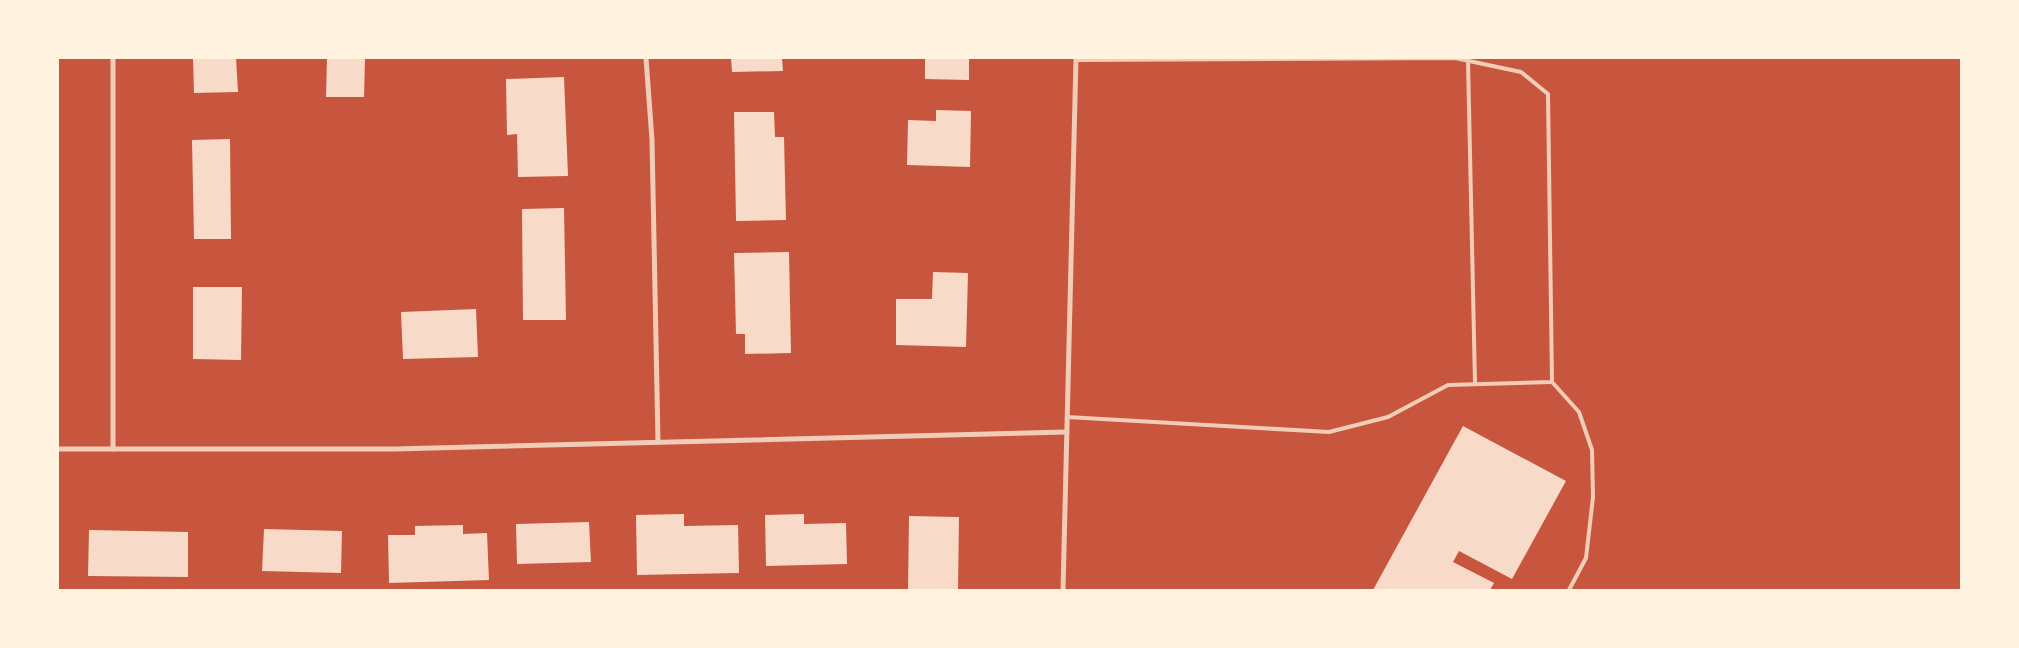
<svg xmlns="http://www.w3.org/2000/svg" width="2019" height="648" viewBox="0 0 2019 648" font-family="Montserrat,sans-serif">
	<rect width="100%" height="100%" fill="#c8553d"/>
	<!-- building -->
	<g fill="#f7dbc8">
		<polygon points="193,58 236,58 238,92 194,93"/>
		<polygon points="327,58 365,58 364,97 326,97"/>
		<polygon points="731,58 782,58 783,71 732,72"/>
		<polygon points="925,58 969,58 969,80 925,79"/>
		<polygon points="564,77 568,176 518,177 517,134 507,135 506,79"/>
		<polygon points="936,110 971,111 970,167 907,165 908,120 936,121"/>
		<polygon points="734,112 774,112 775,137 784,137 786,220 736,221"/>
		<polygon points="230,139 231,239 194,239 192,140"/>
		<polygon points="564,208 566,320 523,320 522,209"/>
		<polygon points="789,252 791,353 745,354 745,334 736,334 734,253"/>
		<polygon points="933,272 968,273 966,347 896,345 896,299 932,299"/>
		<polygon points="193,287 242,287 241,360 193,359"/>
		<polygon points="476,309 478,357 403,359 401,312"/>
		<polygon points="1463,426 1566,481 1512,579 1459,551 1453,562 1494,583 1490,590 1373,590"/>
		<polygon points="684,514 684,526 738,525 739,573 637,575 636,515"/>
		<polygon points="804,514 804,524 846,523 847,564 766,566 765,515"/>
		<polygon points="909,516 959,517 958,590 908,590"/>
		<polygon points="589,522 591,562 517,564 516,524"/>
		<polygon points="463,525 463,534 487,533 489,580 389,583 388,535 415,535 415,526"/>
		<polygon points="264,529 342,531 341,573 262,571"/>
		<polygon points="89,530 188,532 188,577 88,576"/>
	</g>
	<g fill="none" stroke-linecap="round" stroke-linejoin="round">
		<!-- service -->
		<g stroke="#f1ccb7" stroke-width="4">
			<polyline points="1468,61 1475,383"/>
			<polyline points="1552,382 1579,412 1592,450 1593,497 1586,558 1569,590"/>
			<polyline points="1067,417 1329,432 1388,417 1448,385 1552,382 1548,94 1521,72 1455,58 1076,60"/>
		</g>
		<!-- minor -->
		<g stroke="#f1ccb7" stroke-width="5">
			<polyline points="646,58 652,140 658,442"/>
			<polyline points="58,449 394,449 1067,432"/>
			<polyline points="113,449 113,58"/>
			<polyline points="1063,590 1076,58"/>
		</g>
	</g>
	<!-- border -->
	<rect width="2019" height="648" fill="none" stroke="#fff3e0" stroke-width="118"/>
</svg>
